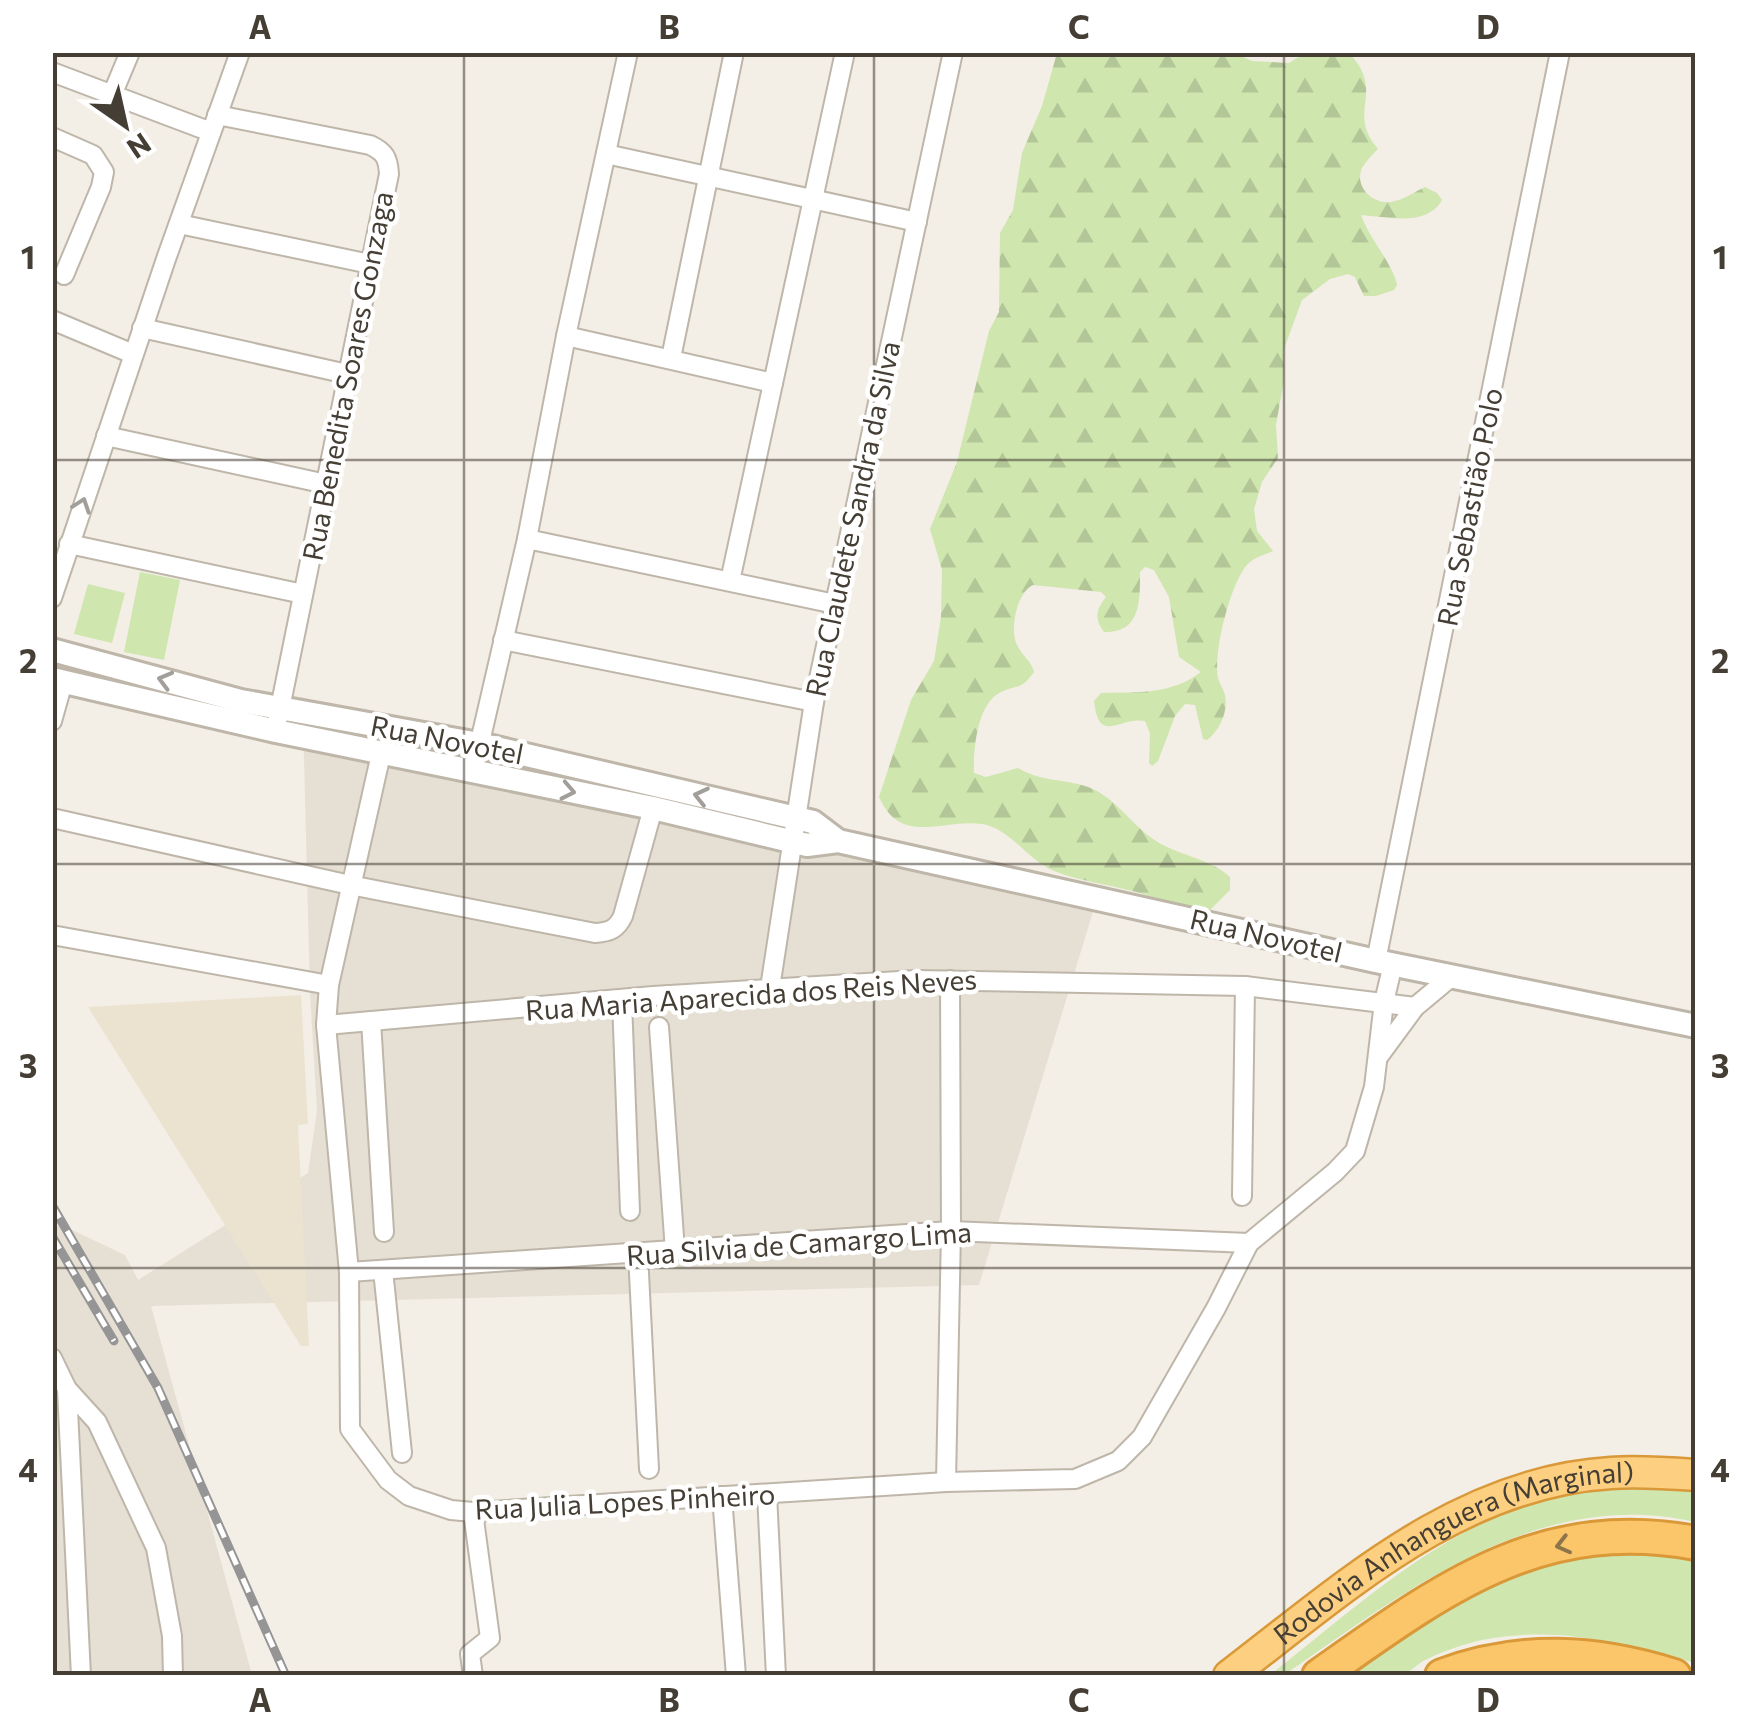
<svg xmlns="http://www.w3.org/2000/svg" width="1748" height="1728" viewBox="0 0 1748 1728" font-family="Commissioner,sans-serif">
	<defs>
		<pattern id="forest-firs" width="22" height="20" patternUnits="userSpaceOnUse" patternTransform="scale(2.5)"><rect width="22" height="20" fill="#cfe6af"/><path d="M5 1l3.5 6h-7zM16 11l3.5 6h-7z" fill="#b3c697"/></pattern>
	</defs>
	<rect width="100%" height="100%" fill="#f3eee6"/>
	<!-- residential -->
	<polygon fill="#e6e0d4" points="303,720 345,741 1096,902 979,1285 151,1306 252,1675 53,1676 53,1226 64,1226 125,1255 138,1280 308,1173 317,1111 310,992"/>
	<!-- education -->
	<polygon fill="#ebe3d0" points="301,995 308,1124 298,1125 309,1346 301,1346 88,1007"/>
	<!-- grass -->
	<g fill="#cfe6af">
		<polygon points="140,572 180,580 164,660 124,652"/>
		<polygon points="88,584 125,593 112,643 74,634"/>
		<path d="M1664 1487 1695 1489V1522C1538 1486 1405 1592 1284 1675L1269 1676C1350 1612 1434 1534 1534 1502 1575 1489 1621 1488 1664 1487Z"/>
		<path d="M1625 1550 1695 1557V1663C1625 1643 1556 1625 1482 1640 1463 1644 1441 1652 1423 1661 1417 1665 1411 1671 1404 1674 1390 1680 1366 1675 1350 1676L1419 1621 1531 1566Z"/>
	</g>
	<!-- forest -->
	<path fill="url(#forest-firs)" d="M1232 52 1252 61 1289 63 1305 53H1349C1387 93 1345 111 1378 149 1373 154 1365 162 1362 168 1353 189 1377 207 1395 201 1405 199 1416 191 1425 187L1437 193 1442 200C1427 227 1388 217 1361 215 1370 240 1393 264 1397 285L1394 290 1376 296H1364L1355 277 1348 274 1330 279 1302 300 1284 349V380L1276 425 1278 458 1262 482 1254 509 1257 531 1273 551C1264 555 1252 558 1246 566 1230 586 1213 652 1218 678 1218 680 1224 691 1224 692 1230 708 1220 731 1207 740L1203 739 1195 705 1185 704 1175 716 1158 761 1152 766 1149 763 1150 733 1145 721C1119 716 1099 746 1094 701L1101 693C1138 692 1171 695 1201 672L1179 657 1169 597 1154 570 1145 567 1140 572C1140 601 1141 633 1104 632 1094 618 1096 610 1106 597L1101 592 1033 585C1017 592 1009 630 1017 645 1022 656 1031 660 1034 672 1021 690 1019 684 1001 692 977 703 973 750 974 773L986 777 1018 768C1042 783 1068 778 1093 789 1118 801 1131 824 1153 839 1177 856 1208 857 1230 877V890L1208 912 1205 923C1187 914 1168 903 1149 896 1118 885 1082 883 1052 870 1027 859 1009 828 982 824 943 818 901 847 879 797L911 700 934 661 941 617 942 570 930 529 957 462 989 331 999 312 1000 233 1013 210 1022 153 1042 106 1057 53Z"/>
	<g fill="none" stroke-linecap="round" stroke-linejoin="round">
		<defs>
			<g id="minor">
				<polyline points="52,72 211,132"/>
				<polyline points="112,95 130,52"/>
				<path d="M217 115 370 145C385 152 388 158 389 174L278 718"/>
				<polyline points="52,137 93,155 104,172 101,187 64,275"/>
				<polyline points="606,154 917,222"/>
				<polyline points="179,224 370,264"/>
				<polyline points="52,320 133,354"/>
				<polyline points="142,328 347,374"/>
				<polyline points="566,336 773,383"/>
				<polyline points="671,358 734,52"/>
				<polyline points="106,436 326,484"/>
				<polyline points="527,539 835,604"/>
				<polyline points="69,544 303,594"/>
				<polyline points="730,581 845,52"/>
				<polyline points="52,598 166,259 240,52"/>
				<polyline points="503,640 814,702"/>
				<polyline points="52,721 63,682"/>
				<polyline points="381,754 329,985 326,1025 349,1272 350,1429 388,1480 409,1496 451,1510 473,1512 946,1482 1075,1479 1118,1461 1142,1437 1216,1308 1249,1243 1335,1172 1355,1151 1374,1087 1384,1002 1393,964"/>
				<polyline points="473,772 527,539 566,336 628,52"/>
				<path d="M52 818 350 885 595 933C610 932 617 929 623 916L653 808"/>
				<polyline points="52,935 329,985"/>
				<polyline points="1376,961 1560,52"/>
				<polyline points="770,988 814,702 953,52"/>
				<polyline points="622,1001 630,1211"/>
				<polyline points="371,1021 384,1232"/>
				<polyline points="326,1025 653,996 916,980 1245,986 1415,1007"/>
				<polyline points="659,1027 675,1251"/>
				<polyline points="1379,1056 1415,1007 1451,977"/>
				<polyline points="1242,1196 1245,986"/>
				<polyline points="638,1254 649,1469"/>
				<polyline points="383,1270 402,1453"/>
				<polyline points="349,1272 951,1231 1249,1243"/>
				<polyline points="52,1358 67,1389 97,1422 156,1548 172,1636 173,1676"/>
				<polyline points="67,1389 81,1676"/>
				<polyline points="946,1482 951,1231 950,980"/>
				<polyline points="767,1494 776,1676"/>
				<polyline points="722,1496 736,1676"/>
				<polyline points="473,1512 490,1638 470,1654 473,1676"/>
			</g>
			<g id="tertiary">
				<polyline points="52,650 241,701 479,744 813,822 838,841"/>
				<polyline points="52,679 276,731 653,808 807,845 838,841 1376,961 1696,1026"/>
			</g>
			<g id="trunk">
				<path id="s1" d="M1229 1676C1344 1588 1459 1482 1611 1473 1639 1471 1667 1473 1696 1475"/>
			</g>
			<g id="motorway">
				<path d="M1319 1676C1440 1591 1538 1514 1696 1543"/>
				<path d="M1442 1676C1520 1647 1595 1651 1674 1676"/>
			</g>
		</defs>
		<!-- minor casing -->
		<use href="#minor" stroke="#beb6a9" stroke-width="22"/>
		<!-- tertiary casing -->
		<use href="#tertiary" stroke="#beb6a9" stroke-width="28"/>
		<!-- trunk casing -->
		<use href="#trunk" stroke="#da9939" stroke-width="35"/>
		<!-- motorway casing -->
		<use href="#motorway" stroke="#da9939" stroke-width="38"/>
		<!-- minor -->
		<use href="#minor" stroke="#fff" stroke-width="18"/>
		<!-- tertiary -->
		<use href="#tertiary" stroke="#fff" stroke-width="22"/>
		<!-- trunk -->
		<use href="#trunk" stroke="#fcd080" stroke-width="30"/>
		<!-- motorway -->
		<use href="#motorway" stroke="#fbc569" stroke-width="32"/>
		<defs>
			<g id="rail">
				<polyline points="52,1205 158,1388 286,1676"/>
				<polyline points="52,1236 114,1341"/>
			</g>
		</defs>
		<!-- rail casing -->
		<use href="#rail" stroke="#959595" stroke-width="9"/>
		<!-- rail -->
		<use href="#rail" stroke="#fff" stroke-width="5" stroke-dasharray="15" stroke-linecap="butt"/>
	</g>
	<!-- one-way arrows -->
	<defs><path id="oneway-chevron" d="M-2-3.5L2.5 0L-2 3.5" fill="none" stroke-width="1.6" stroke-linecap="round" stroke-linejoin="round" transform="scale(2.5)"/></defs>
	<g stroke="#a29e9a">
		<use href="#oneway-chevron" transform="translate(82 505) rotate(-71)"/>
		<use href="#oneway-chevron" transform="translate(165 680) rotate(-165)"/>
		<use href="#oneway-chevron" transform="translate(568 791) rotate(11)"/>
		<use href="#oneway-chevron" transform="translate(701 796) rotate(-167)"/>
	</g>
	<use stroke="#8e744a" href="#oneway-chevron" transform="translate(1563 1545) rotate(166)"/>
	<!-- grid -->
	<path fill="none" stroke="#453e35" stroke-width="2.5" stroke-opacity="0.55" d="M464 52V1676M874 52V1676M1284 52V1676M52 460H1696M52 864H1696M52 1268H1696"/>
	<g text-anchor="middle" stroke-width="9" stroke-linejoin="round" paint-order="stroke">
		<!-- street labels -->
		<g font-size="28" fill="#453e35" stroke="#fff">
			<text transform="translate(348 376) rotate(-79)" y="10">Rua Benedita Soares Gonzaga</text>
			<text transform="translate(1470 507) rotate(-79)" y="10">Rua Sebastião Polo</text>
			<text transform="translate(853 519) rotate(-78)" y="10">Rua Claudete Sandra da Silva</text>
			<text transform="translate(447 740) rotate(11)" y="10">Rua Novotel</text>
			<text transform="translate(1266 936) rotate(13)" y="10">Rua Novotel</text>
			<text transform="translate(751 995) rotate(-4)" y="10">Rua Maria Aparecida dos Reis Neves</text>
			<text transform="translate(799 1244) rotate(-4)" y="10">Rua Silvia de Camargo Lima</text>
			<text transform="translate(625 1502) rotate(-3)" y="10">Rua Julia Lopes Pinheiro</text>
			<text dy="10" stroke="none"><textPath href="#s1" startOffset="262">Rodovia Anhanguera (Marginal)</textPath></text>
		</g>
	</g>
	<!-- border -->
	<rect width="1748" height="1728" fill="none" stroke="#ffffff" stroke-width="110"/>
	<!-- north arrow -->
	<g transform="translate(125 125) rotate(146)" stroke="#ffffff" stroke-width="8" paint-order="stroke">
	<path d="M0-8L18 38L0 25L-18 38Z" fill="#453e35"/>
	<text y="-15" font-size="28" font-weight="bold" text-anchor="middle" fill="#453e35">N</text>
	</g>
	<rect x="55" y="55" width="1638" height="1618" fill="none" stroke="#453e35" stroke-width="4"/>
	<g font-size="32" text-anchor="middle" font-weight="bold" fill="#453e35">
		<text x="260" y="39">A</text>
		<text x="669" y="39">B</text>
		<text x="1079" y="39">C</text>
		<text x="1488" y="39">D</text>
		<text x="28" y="269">1</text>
		<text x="1720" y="269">1</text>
		<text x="28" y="673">2</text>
		<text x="1720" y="673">2</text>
		<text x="28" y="1078">3</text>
		<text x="1720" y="1078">3</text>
		<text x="28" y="1482">4</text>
		<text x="1720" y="1482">4</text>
		<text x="260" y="1712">A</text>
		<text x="669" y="1712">B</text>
		<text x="1079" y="1712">C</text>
		<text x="1488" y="1712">D</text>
	</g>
</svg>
